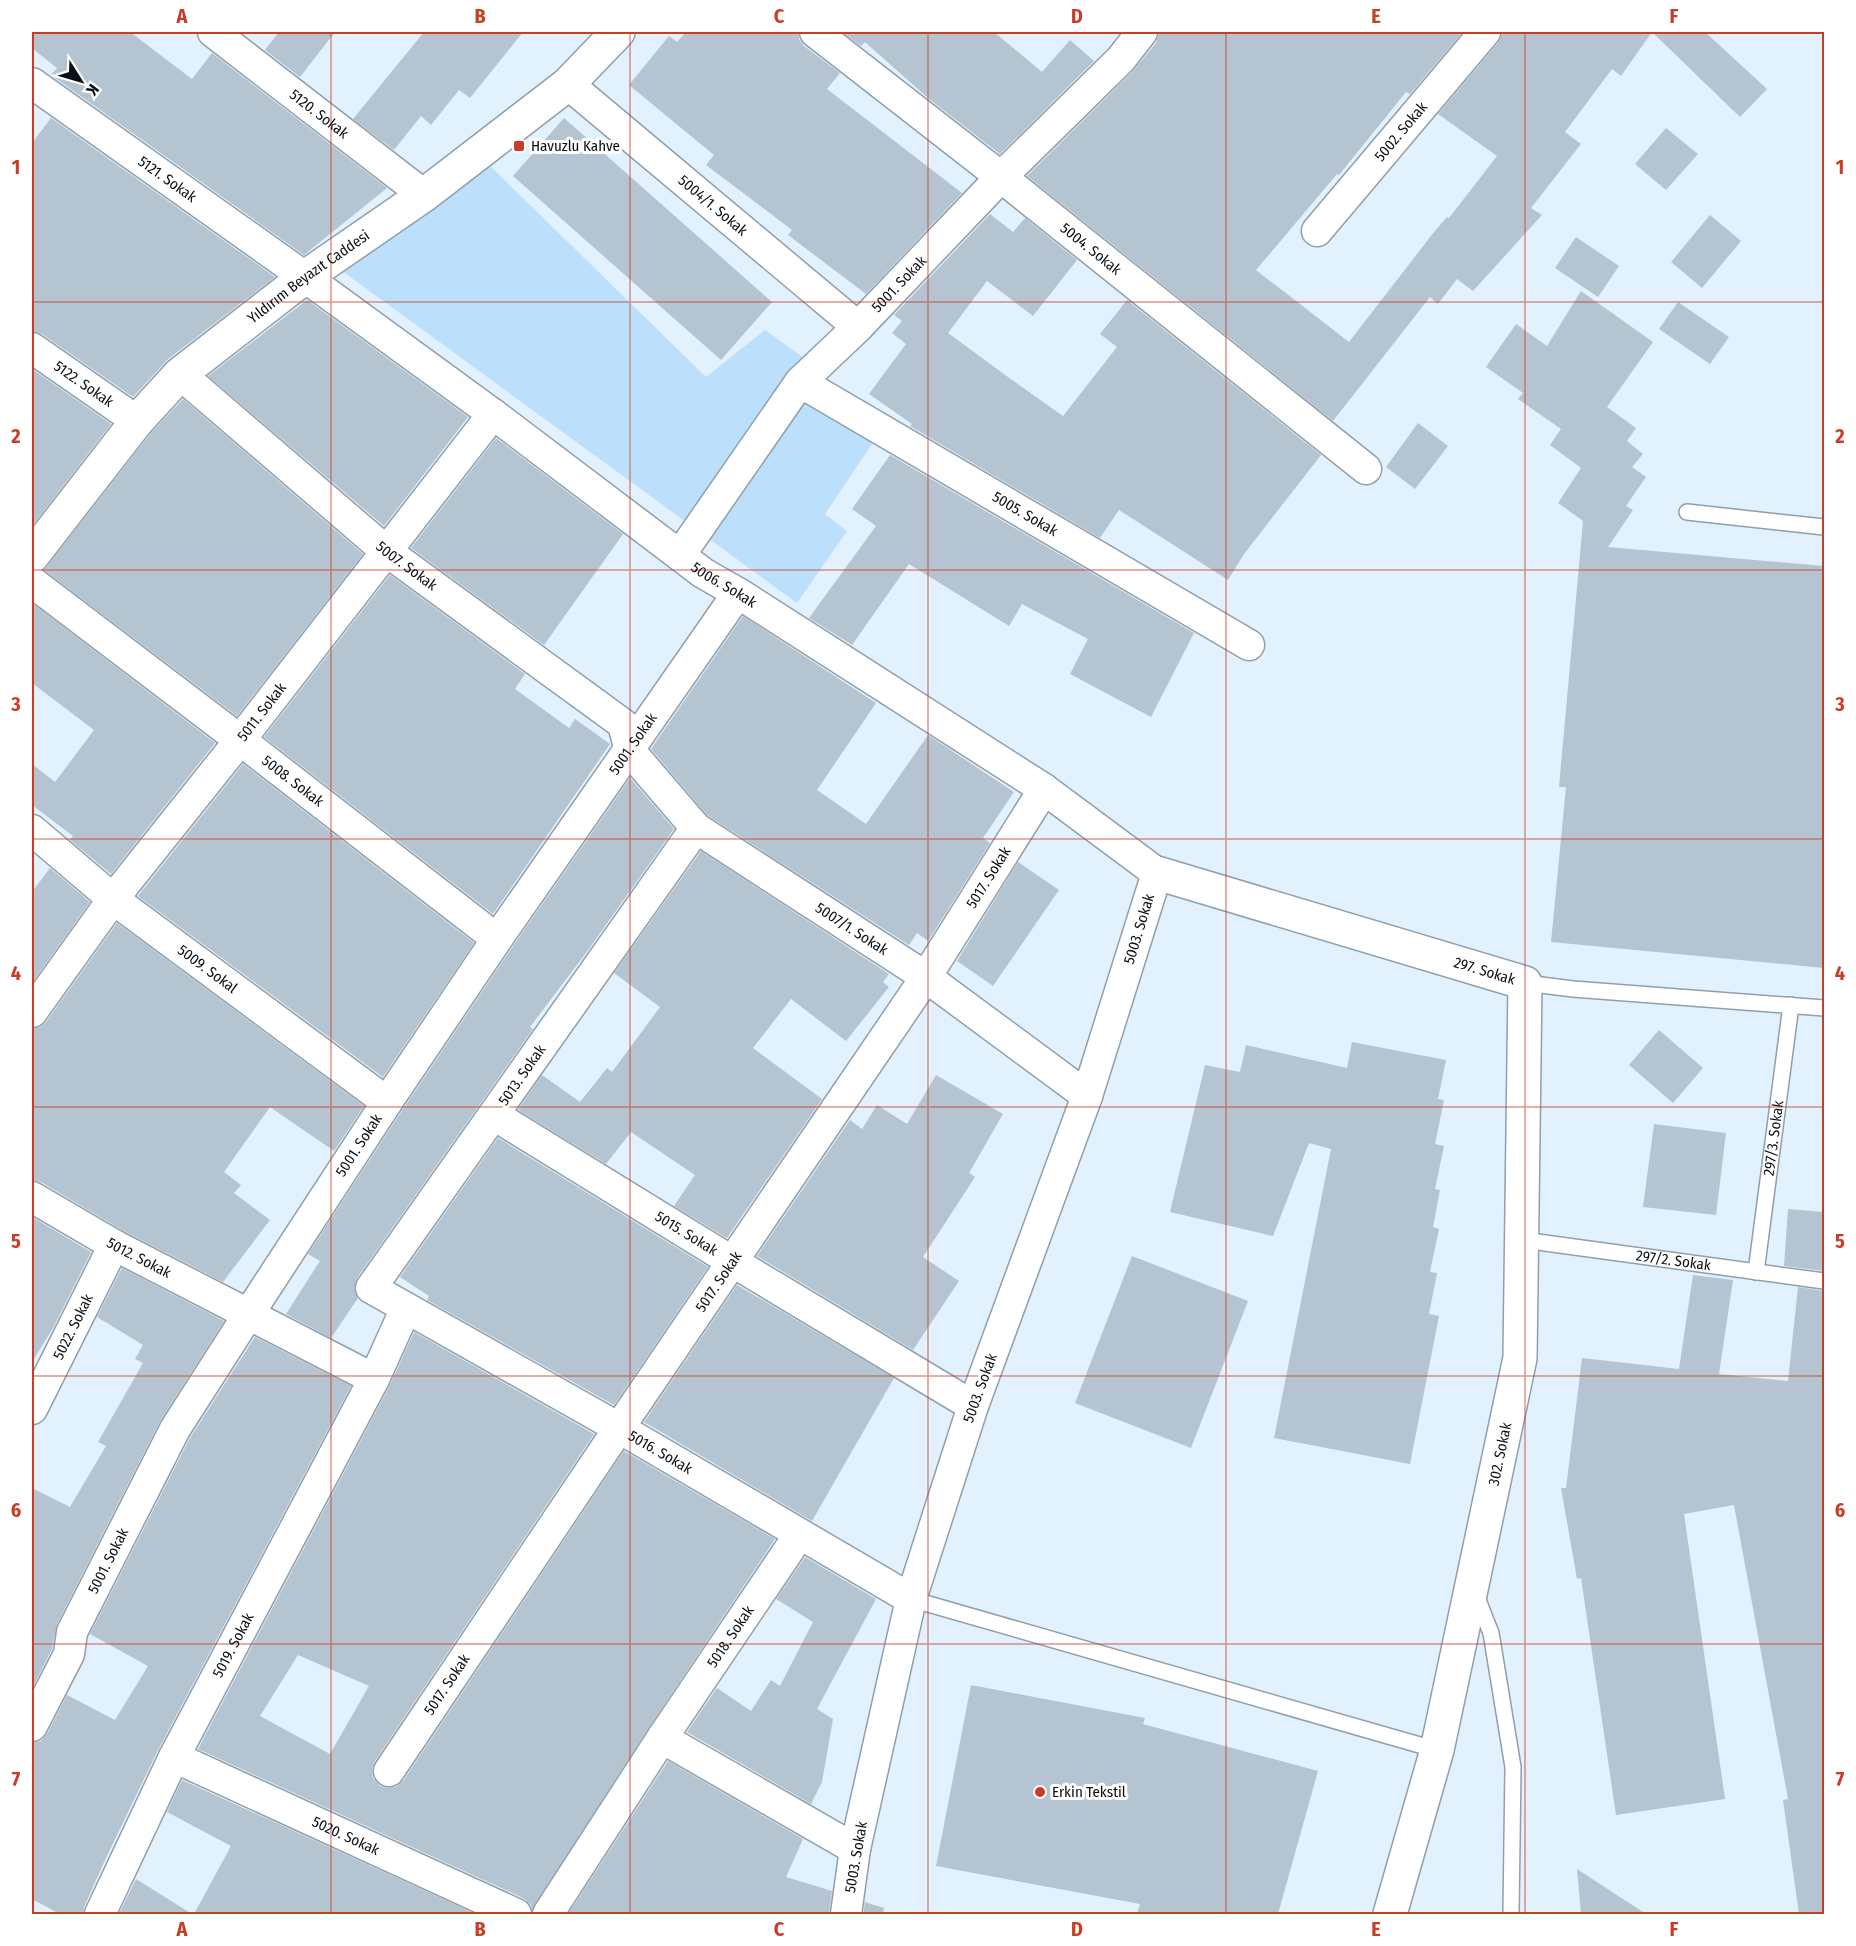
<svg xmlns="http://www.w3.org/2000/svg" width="1856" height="1946" viewBox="0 0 1856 1946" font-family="'Fira Sans Condensed',sans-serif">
	<rect width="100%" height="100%" fill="#e1f1fe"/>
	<!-- green -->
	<polygon fill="#bce0fb" points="487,163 706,377 765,330 804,358 781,389 874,441 825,514 847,531 797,603 342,271"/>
	<!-- building -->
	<g fill="#b4c4d0" fill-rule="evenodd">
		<polygon points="32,32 130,32 192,79 212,53 387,188 304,255 51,75 57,68 32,48"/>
		<polygon points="279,32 335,32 300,77 265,50"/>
		<polygon points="424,32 523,32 470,98 459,90 431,125 421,116 394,150 353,119"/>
		<polygon points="686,32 798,32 799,39 804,46 840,73 827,89 962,193 866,294 788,235 792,230 706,165 714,155 629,85 669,36 677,42"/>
		<polygon points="842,32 994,32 1042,72 1070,40 1094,61 1000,154 928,98 865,42 861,46"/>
		<polygon points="1159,32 1463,32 1410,94 1406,92 1339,175 1337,174 1256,270 1349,342 1434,232 1447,217 1449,218 1497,156 1438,114 1498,43 1502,32 1705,32 1767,89 1740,117 1652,32 1621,76 1612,69 1565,132 1581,144 1531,208 1542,215 1473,291 1457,279 1438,304 1430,297 1333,421 1027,176 1133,71 1156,43"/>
		<polygon points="51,118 275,277 168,359 133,397 42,334 32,331 32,143"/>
		<polygon points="564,118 772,302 721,360 513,176"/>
		<polygon points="1666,128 1698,154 1666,190 1635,164"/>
		<polygon points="990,214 1013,232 1025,218 1077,260 1033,316 987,281 948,333 1008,377 1063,416 1117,347 1100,334 1127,300 1321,455 1244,554 1228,580 1119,510 1100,538 910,426 912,424 869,394 906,344 892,333 902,321 894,315"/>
		<polygon points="1710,215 1741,241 1702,288 1671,262"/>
		<polygon points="1576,237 1619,266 1598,297 1555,268"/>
		<polygon points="1581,291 1653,342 1607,407 1636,428 1627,441 1643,454 1632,467 1646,477 1626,506 1633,510 1608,547 1824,566 1824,968 1551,942 1566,787 1559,787 1583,521 1558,503 1581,468 1550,445 1561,429 1518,399 1523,393 1486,367 1516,324 1547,346"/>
		<polygon points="307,300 468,417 384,526 208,376"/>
		<polygon points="1678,302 1729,337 1710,364 1659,329"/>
		<polygon points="32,369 111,424 32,526"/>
		<polygon points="183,399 363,554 237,716 44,570 151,433"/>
		<polygon points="1418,423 1448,446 1415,489 1386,467"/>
		<polygon points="496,438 623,534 544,645 411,548"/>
		<polygon points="890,455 1194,633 1151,717 1070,674 1088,639 1022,604 1009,626 909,564 852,645 809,618 876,526 852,509"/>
		<polygon points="390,575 525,674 515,689 569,728 575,719 610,744 493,914 264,737"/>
		<polygon points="32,603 215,743 111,874 70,840 73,836 32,805 32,764 55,782 94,730 32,683"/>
		<polygon points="743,616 876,703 817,790 866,824 928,735 1014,792 983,838 990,843 928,941 917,933 909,945 707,815 651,749"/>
		<polygon points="243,764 474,943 383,1077 138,896"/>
		<polygon points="630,778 674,829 586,953 530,1027 533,1029 357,1278 354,1288 358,1298 331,1338 286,1314 320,1261 308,1254 401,1112 511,949"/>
		<polygon points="701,851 889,974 883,982 889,987 846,1041 791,999 753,1048 822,1099 727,1238 674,1206 695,1175 631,1132 606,1164 518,1110 542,1075 580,1102 607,1068 612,1072 660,1007 614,973"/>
		<polygon points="1018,862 1059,890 993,986 957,961"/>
		<polygon points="50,868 90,902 32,983 32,892"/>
		<polygon points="117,923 364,1106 334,1151 270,1107 224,1172 241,1185 234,1193 270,1220 223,1282 122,1230 41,1182 32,1180 32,1029 40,1027 46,1022"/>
		<polygon points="1659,1030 1703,1068 1673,1103 1629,1065"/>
		<polygon points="1352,1042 1446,1060 1438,1099 1444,1100 1435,1144 1444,1146 1435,1189 1440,1190 1433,1227 1439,1229 1430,1272 1437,1273 1429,1314 1439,1316 1410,1464 1274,1438 1331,1149 1309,1143 1273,1236 1170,1212 1205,1065 1240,1072 1246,1045 1347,1068"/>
		<polygon points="936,1075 1003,1114 969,1173 975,1177 923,1257 959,1281 913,1350 757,1256 850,1120 862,1129 877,1105 907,1124"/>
		<polygon points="1654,1124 1726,1133 1716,1215 1643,1207"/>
		<polygon points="498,1138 708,1267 614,1405 427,1300 429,1296 400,1277"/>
		<polygon points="1788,1209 1824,1212 1824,1271 1784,1266"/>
		<polygon points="32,1217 91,1252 53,1328 32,1362"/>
		<polygon points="1132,1256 1248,1301 1191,1448 1075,1403"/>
		<polygon points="122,1268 224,1321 160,1421 57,1624 52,1649 32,1689 32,1488 70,1507 106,1446 98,1442 143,1363 135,1359 143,1345 97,1317"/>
		<polygon points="1693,1275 1733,1280 1719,1374 1788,1381 1798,1287 1824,1291 1824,1914 1799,1914 1783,1800 1788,1799 1734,1505 1684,1514 1725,1799 1616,1815 1581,1578 1577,1579 1561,1488 1566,1488 1582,1358 1679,1369"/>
		<polygon points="737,1285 894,1378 812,1521 644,1422"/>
		<path d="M414 1332 594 1434 375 1761 372 1769 373 1778 380 1786 388 1788 396 1787 403 1781 624 1451 775 1539 648 1729 532 1909 530 1904 523 1898 198 1749 389 1387ZM298 1655 369 1686 330 1754 260 1716Z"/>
		<polygon points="255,1337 351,1386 158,1750 105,1860 84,1907 83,1914 60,1914 32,1899 32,1743 41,1741 47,1734 67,1695 115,1720 148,1666 90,1634 190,1438"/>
		<polygon points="805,1557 876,1599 817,1709 833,1719 822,1782 811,1804 687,1732 717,1688 751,1711 771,1680 780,1686 813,1622 776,1599"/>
		<polygon points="971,1685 1145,1718 1143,1724 1318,1771 1278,1914 1137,1914 1140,1904 936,1866"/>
		<polygon points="668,1761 803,1839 786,1877 832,1891 829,1914 568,1914"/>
		<polygon points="182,1780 476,1914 194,1914 231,1846 167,1812"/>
		<polygon points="1577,1869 1603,1886 1646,1914 1581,1914"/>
		<polygon points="136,1879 192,1914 119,1914"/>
		<polygon points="865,1902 884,1908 883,1914 863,1914"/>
	</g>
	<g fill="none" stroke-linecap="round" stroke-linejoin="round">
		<defs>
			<g id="lane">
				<polyline points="1687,512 1824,527"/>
				<polyline points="1525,983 1573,989 1824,1008"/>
				<path id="s1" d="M1523 1240 1824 1281"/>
				<path id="s2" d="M1756 1272 1791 1005"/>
				<polyline points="1476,1595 1491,1633 1513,1767 1511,1914"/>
				<polyline points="911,1599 1437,1750"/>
			</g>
			<g id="street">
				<path id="s3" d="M213 32 424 195"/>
				<path id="s4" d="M815 32 1001 177 1366 469"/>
				<path id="s5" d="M32 83 305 277 493 414 703 573 738 593 1044 789 1157 873 1087 1096 973 1406 911 1599 855 1849 846 1914"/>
				<path id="s6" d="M568 84 858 327"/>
				<path id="s7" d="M1317 231 1485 32"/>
				<path id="s8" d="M32 348 137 421"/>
				<path id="s9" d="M180 374 386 551 623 724 630 751 696 828 926 977 1087 1096"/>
				<path id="s10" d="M800 382 1249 645"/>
				<path id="s11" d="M680 555 800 382 858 327 1001 177 1121 59 1142 32"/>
				<path id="s12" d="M32 582 240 740 497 939"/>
				<path id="s13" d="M696 828 371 1288 619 1428 911 1599"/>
				<path id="s14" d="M32 830 113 899 387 1102"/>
				<path id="s15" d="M32 1012 113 899 240 740 493 414"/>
				<path id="s16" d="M494 1115 733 1262 973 1406"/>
				<path id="s17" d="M32 1197 114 1245 374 1379 406 1308"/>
				<path id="s18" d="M32 1409 114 1245"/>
				<path id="s19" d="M32 1726 69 1654 72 1632 175 1429 248 1315 387 1102 497 939 738 593"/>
				<polyline points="662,1738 855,1849"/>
				<path id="s20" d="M174 1757 516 1914"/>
				<path id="s21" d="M389 1771 619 1428 926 977 1044 789"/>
				<path id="s22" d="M100 1914 174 1757 374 1379"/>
				<path id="s23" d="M548 1914 662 1738 799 1535"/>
			</g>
			<g id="secondary">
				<path id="s24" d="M32 556 137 421 180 374 305 277 424 195 568 84 618 32"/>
				<path id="s25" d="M1157 873 1525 983 1520 1358 1437 1750 1390 1914"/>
			</g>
		</defs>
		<!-- lane casing -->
		<use href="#lane" stroke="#909faa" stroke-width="18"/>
		<!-- street casing -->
		<use href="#street" stroke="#909faa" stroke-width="33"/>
		<!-- secondary casing -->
		<use href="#secondary" stroke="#909faa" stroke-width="36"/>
		<!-- lane -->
		<use href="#lane" stroke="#fff" stroke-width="15"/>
		<!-- street -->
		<use href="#street" stroke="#fff" stroke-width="30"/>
		<!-- secondary -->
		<use href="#secondary" stroke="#fff" stroke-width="33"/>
	</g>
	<!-- grid -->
	<path fill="none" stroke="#c93d27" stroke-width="1.5" stroke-opacity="0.55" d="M331 32V1914M630 32V1914M928 32V1914M1226 32V1914M1525 32V1914M32 302H1824M32 570H1824M32 839H1824M32 1107H1824M32 1376H1824M32 1644H1824"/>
	<!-- markers -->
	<g fill="#c93d27" stroke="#fff" stroke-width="2">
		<rect x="513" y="140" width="12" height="12" rx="3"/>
		<circle cx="1040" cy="1792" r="6"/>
	</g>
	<g text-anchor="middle" stroke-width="6" stroke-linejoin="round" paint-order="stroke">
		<!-- street labels -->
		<g font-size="15" fill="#0a1014" stroke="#fff">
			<text dy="5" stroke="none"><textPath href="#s3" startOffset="134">5120. Sokak</textPath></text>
			<text dy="5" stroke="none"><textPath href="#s7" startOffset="130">5002. Sokak</textPath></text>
			<text dy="5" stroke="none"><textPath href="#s5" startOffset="166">5121. Sokak</textPath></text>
			<text dy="5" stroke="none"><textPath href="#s6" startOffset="189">5004/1. Sokak</textPath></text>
			<text dy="5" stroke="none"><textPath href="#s4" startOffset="351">5004. Sokak</textPath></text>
			<text dy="5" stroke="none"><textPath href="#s24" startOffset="396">Yıldırım Beyazıt Caddesi</textPath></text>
			<text dy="5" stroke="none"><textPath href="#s11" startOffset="350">5001. Sokak</textPath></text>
			<text dy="5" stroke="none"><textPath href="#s8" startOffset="63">5122. Sokak</textPath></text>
			<text dy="5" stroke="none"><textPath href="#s10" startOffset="261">5005. Sokak</textPath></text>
			<text dy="5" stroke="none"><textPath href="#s9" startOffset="297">5007. Sokak</textPath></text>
			<text dy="5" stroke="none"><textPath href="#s5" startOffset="855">5006. Sokak</textPath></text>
			<text dy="5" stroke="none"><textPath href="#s15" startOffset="378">5011. Sokak</textPath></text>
			<text dy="5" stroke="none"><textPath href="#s19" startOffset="1155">5001. Sokak</textPath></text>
			<text dy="5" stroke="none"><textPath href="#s12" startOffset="328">5008. Sokak</textPath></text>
			<text dy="5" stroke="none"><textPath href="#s21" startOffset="1076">5017. Sokak</textPath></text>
			<text dy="5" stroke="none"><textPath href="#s9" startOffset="880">5007/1. Sokak</textPath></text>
			<text transform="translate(1139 929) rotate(-73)" y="5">5003. Sokak</text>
			<text dy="5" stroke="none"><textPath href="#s14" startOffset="224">5009. Sokal</textPath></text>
			<text dy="5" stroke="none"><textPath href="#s25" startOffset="342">297. Sokak</textPath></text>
			<text transform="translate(522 1075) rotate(-55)" y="5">5013. Sokak</text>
			<text dy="5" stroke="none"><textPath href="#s2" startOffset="135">297/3. Sokak</textPath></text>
			<text dy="5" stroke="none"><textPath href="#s19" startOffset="669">5001. Sokak</textPath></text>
			<text dy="5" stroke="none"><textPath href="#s16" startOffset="226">5015. Sokak</textPath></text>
			<text dy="5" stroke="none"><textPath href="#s17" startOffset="123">5012. Sokak</textPath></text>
			<text dy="5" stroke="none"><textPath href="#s1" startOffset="152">297/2. Sokak</textPath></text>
			<text dy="5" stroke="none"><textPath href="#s21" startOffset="590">5017. Sokak</textPath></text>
			<text dy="5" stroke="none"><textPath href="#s18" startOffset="92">5022. Sokak</textPath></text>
			<text transform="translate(980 1388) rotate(-70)" y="5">5003. Sokak</text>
			<text dy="5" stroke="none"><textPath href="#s13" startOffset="896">5016. Sokak</textPath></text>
			<text transform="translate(1500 1454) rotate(-78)" y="5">302. Sokak</text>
			<text dy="5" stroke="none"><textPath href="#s19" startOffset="183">5001. Sokak</textPath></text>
			<text dy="5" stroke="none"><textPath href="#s23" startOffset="332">5018. Sokak</textPath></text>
			<text dy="5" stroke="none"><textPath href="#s22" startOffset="300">5019. Sokak</textPath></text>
			<text dy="5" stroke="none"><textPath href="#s21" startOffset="104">5017. Sokak</textPath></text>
			<text dy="5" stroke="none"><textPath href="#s20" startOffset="189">5020. Sokak</textPath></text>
			<text transform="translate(856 1857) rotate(-80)" y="5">5003. Sokak</text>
		</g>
		<!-- poi labels -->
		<g font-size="15" fill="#0a1014" stroke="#fff" text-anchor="start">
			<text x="531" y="151">Havuzlu Kahve</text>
			<text x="1052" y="1797">Erkin Tekstil</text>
		</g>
	</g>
	<!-- border -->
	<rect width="1856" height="1946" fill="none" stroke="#ffffff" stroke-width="66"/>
	<!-- north arrow -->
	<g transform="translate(81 81) rotate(127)" stroke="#ffffff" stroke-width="4.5" paint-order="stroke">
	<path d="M0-4.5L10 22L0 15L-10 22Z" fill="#0a1014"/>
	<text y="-9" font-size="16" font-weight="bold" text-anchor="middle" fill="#0a1014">K</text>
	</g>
	<rect x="33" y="33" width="1790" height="1880" fill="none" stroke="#c93d27" stroke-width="2"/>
	<g font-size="20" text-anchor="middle" font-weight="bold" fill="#c93d27">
		<text x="182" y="23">A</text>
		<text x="480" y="23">B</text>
		<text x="779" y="23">C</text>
		<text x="1077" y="23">D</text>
		<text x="1376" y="23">E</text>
		<text x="1674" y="23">F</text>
		<text x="16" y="174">1</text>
		<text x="1840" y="174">1</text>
		<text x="16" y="443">2</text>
		<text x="1840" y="443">2</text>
		<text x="16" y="711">3</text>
		<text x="1840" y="711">3</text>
		<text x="16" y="980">4</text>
		<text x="1840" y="980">4</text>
		<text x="16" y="1248">5</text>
		<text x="1840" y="1248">5</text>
		<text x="16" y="1517">6</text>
		<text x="1840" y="1517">6</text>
		<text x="16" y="1786">7</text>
		<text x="1840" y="1786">7</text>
		<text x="182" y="1936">A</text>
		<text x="480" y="1936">B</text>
		<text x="779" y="1936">C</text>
		<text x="1077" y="1936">D</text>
		<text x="1376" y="1936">E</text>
		<text x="1674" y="1936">F</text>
	</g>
</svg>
